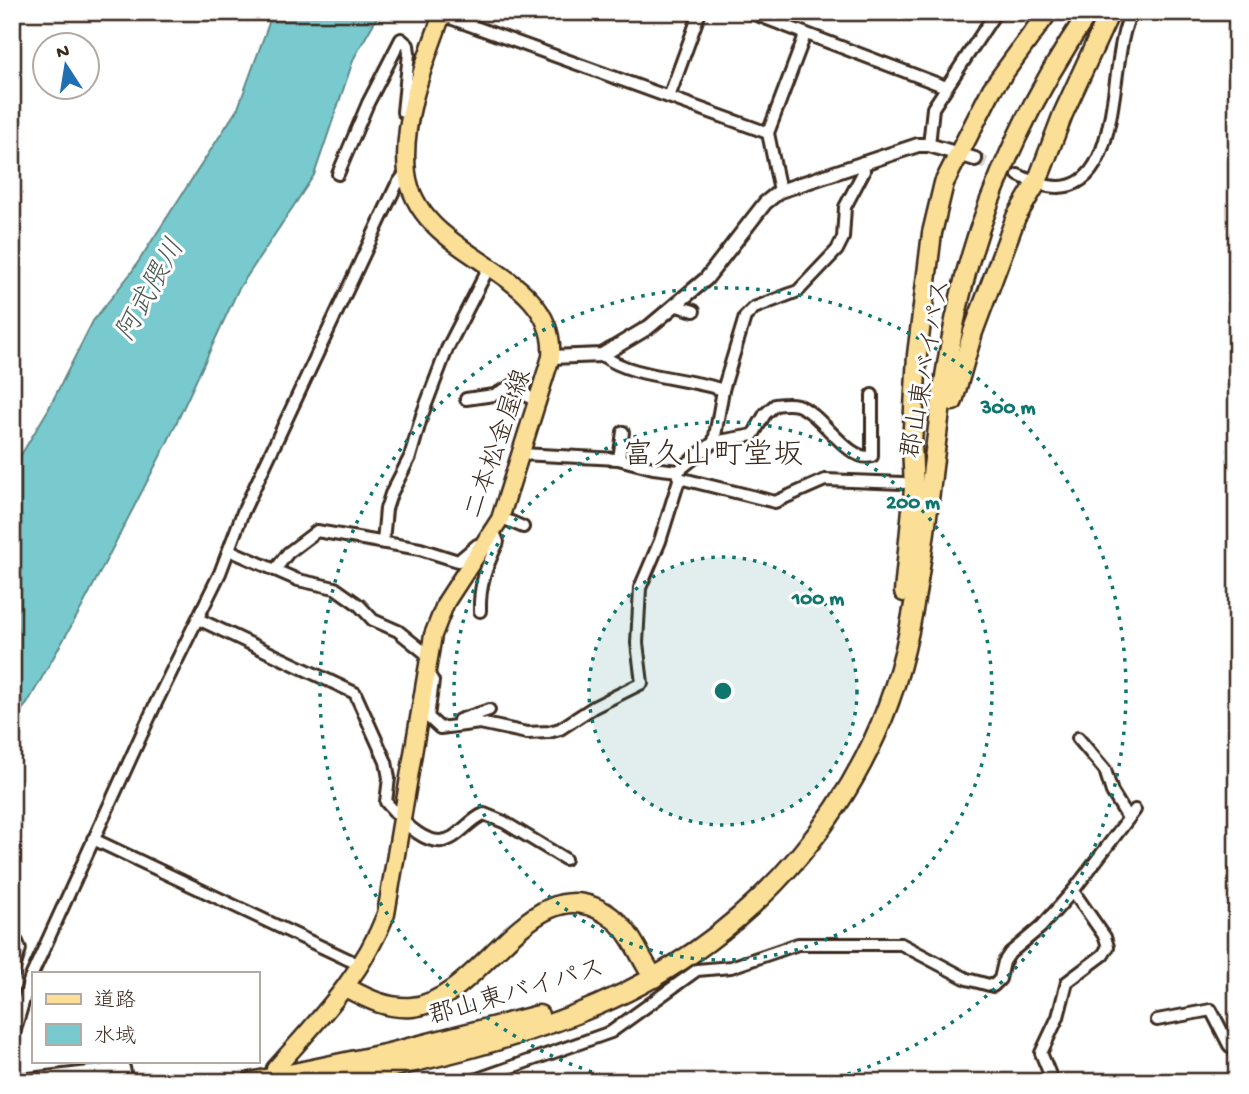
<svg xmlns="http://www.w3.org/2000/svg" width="1249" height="1094" viewBox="0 0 1249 1094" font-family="'Gochi Hand','Klee One',sans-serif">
	<rect width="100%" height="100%" fill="#fff"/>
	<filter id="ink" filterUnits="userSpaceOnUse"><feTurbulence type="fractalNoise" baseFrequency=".0143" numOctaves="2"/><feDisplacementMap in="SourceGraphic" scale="14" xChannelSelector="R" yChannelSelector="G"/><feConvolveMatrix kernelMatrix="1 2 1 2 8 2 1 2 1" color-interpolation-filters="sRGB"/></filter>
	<g filter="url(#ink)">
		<!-- water -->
		<polygon fill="#79cacf" stroke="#608a88" stroke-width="2" points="273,12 380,12 354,58 314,175 238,290 167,443 82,607 27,704 12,721 12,470 48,410 93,321 131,273 238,108"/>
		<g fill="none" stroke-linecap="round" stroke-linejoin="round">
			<!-- tertiary-tunnel -->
			<polyline stroke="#d8d4d2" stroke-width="12" stroke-dasharray="12 6" stroke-linecap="butt" points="975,159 1018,175"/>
			<defs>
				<g id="minor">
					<polyline points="749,12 946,87"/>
					<polyline points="442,15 768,133"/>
					<polyline points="669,97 700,12"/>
					<polyline points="929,145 933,108 996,12"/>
					<polyline points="338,174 368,103 401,39 408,45 409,53 403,112 411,114"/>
					<path d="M1018 175C1027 179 1038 185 1048 186 1127 200 1106 54 1132 12"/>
					<polyline points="780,191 768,133 805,35"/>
					<polyline points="677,306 694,311"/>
					<path d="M602 355C632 378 686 377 723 390"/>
					<polyline points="466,399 494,395 513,385 537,403"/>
					<polyline points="714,442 723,390 745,317 754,308 798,291 837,250 843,238 845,207 864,171 863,162"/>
					<polyline points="619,459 623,432"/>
					<path d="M678 471 714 442 753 435 765 414 775 405C782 404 790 403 797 405 821 412 849 464 872 456V395"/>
					<polyline points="679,478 775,502 825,480 903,483"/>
					<polyline points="500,517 523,527"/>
					<polyline points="383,542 386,509 391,494 410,457 422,415 447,349 489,267"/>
					<polyline points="229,550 298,580 335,588 359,605 373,620 398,631 429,656"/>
					<polyline points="275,570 288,553 317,531 420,549 458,561 477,545"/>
					<path d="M480 611C479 584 487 565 498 542L493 530"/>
					<path d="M198 619 355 693 386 762 389 778 386 802C400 818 428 853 453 837 464 830 472 819 484 814L504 822 565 859"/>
					<polyline points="426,670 433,681 428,717 440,728 480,723 527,733 549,732 560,729 594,707 642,683 637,643 640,588 660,541 679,480 678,471 653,468 618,459 521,454"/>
					<polyline points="459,720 489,710"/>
					<polyline points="1078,738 1105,770 1112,792 1128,818"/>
					<polyline points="93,839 362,966"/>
					<polyline points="12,975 20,949 17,942"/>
					<polyline points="1157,1020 1211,1010 1229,1045 1237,1053"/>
					<polyline points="12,1040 30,979 155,705 220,573 243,512 396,186 407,171"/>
					<polyline points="12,1081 124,1068 127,1082"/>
					<polyline points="469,1082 611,1032 697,970 731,967 798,944 901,944 967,979 993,986 1000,979 1004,962 1010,953 1041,927 1073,891 1135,810"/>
					<polyline points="1053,1082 1041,1053 1058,1017 1067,982 1103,955 1108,947 1105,937 1073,891"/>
				</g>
				<polyline id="tertiary" points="551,357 602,355 649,327 706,279 765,203 780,191 918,145 929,145 975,159"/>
				<path id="primary" d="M275 1069C318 1020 362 976 386 914L433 635 446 602 500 519 551 357C558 267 418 261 407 173 401 119 425 62 443 12"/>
				<g id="trunk">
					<polyline points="953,401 973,332 1016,217 1037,182 1063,114 1110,12"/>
					<polyline points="904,592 914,488 912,445 917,355 932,233 944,183 992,89 1048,12"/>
					<path d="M347 988C368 999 387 1009 412 1007 484 1001 535 854 615 920 633 935 641 960 654 978"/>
					<polyline points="251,1082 389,1053 539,1015"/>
					<path d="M326 1082C417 1062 512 1042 598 1005 754 938 875 799 909 631 933 513 935 390 966 273 991 182 1035 90 1089 12"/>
				</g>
			</defs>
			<!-- minor casing -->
			<use href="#minor" stroke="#3b2a1e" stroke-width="16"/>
			<!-- tertiary casing -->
			<use href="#tertiary" stroke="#3b2a1e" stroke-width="18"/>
			<!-- primary casing -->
			<use href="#primary" stroke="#3b2a1e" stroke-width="21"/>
			<!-- trunk casing -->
			<use href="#trunk" stroke="#3b2a1e" stroke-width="23"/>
			<!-- minor -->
			<use href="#minor" stroke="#fff" stroke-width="10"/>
			<!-- tertiary -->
			<use href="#tertiary" stroke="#fff" stroke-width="12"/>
			<!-- primary -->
			<use href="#primary" stroke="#fbdf96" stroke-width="16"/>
			<!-- trunk -->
			<use href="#trunk" stroke="#fbdf96" stroke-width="18"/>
		</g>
	</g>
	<!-- distance rings -->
	<circle cx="723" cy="691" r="134" fill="#0f766e" fill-opacity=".12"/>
	<g fill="none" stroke="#0f766e" stroke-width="3.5" stroke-dasharray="3.5 7">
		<circle cx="723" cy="691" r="134"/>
		<circle cx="723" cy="691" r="269"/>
		<path d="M622 1081A403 403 0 1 1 824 1081"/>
	</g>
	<g text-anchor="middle" stroke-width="6" stroke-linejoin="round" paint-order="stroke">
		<!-- street labels -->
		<g font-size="26" fill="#3b2a1e" stroke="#fff">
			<text transform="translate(924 368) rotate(-80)" y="9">郡山東バイパス</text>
			<text transform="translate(496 443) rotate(-71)" y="9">二本松金屋線</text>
			<text transform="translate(516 990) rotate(-16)" y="9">郡山東バイパス</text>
		</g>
		<!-- water labels -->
		<g font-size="28" font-style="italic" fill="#4e5a53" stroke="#fff">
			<text transform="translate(148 289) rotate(-61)" y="10">阿武隈川</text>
		</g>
		<!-- quarter labels -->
		<g font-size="30" fill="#3b2a1e" stroke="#fff">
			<text x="713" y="463">富久山町堂坂</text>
		</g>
	</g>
	<circle cx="723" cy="691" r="10" fill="#0f766e" stroke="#fff" stroke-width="3.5"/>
	<g font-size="21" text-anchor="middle" font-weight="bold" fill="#0f766e" stroke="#fff" stroke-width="6" stroke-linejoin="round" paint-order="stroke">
		<text x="1008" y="413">300 m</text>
		<text x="913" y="508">200 m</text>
		<text x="818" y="604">100 m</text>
	</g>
	<!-- margin -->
	<rect width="1249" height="1094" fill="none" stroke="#fff" stroke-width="42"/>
	<rect x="21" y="21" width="1207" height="1052" fill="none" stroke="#3b2a1e" stroke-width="2.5" filter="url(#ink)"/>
	<!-- legend -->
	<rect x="32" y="972" width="228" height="91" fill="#ffffff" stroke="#b1aaa5" stroke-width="2"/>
	<rect x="46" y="994" width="35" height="10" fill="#fbdf96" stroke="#b1aaa5" stroke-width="2"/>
	<text x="94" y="1006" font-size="21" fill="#3b2a1e">道路</text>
	<rect x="46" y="1024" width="35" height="21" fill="#79cacf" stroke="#b1aaa5" stroke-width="2"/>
	<text x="94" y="1042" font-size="21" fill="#3b2a1e">水域</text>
	<!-- north arrow -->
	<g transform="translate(66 66) rotate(348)"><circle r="33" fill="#ffffff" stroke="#b1aaa5" stroke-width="2"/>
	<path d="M0-5L12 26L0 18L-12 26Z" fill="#1f6fb2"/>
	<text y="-10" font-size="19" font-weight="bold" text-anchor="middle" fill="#3b2a1e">N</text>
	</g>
</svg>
